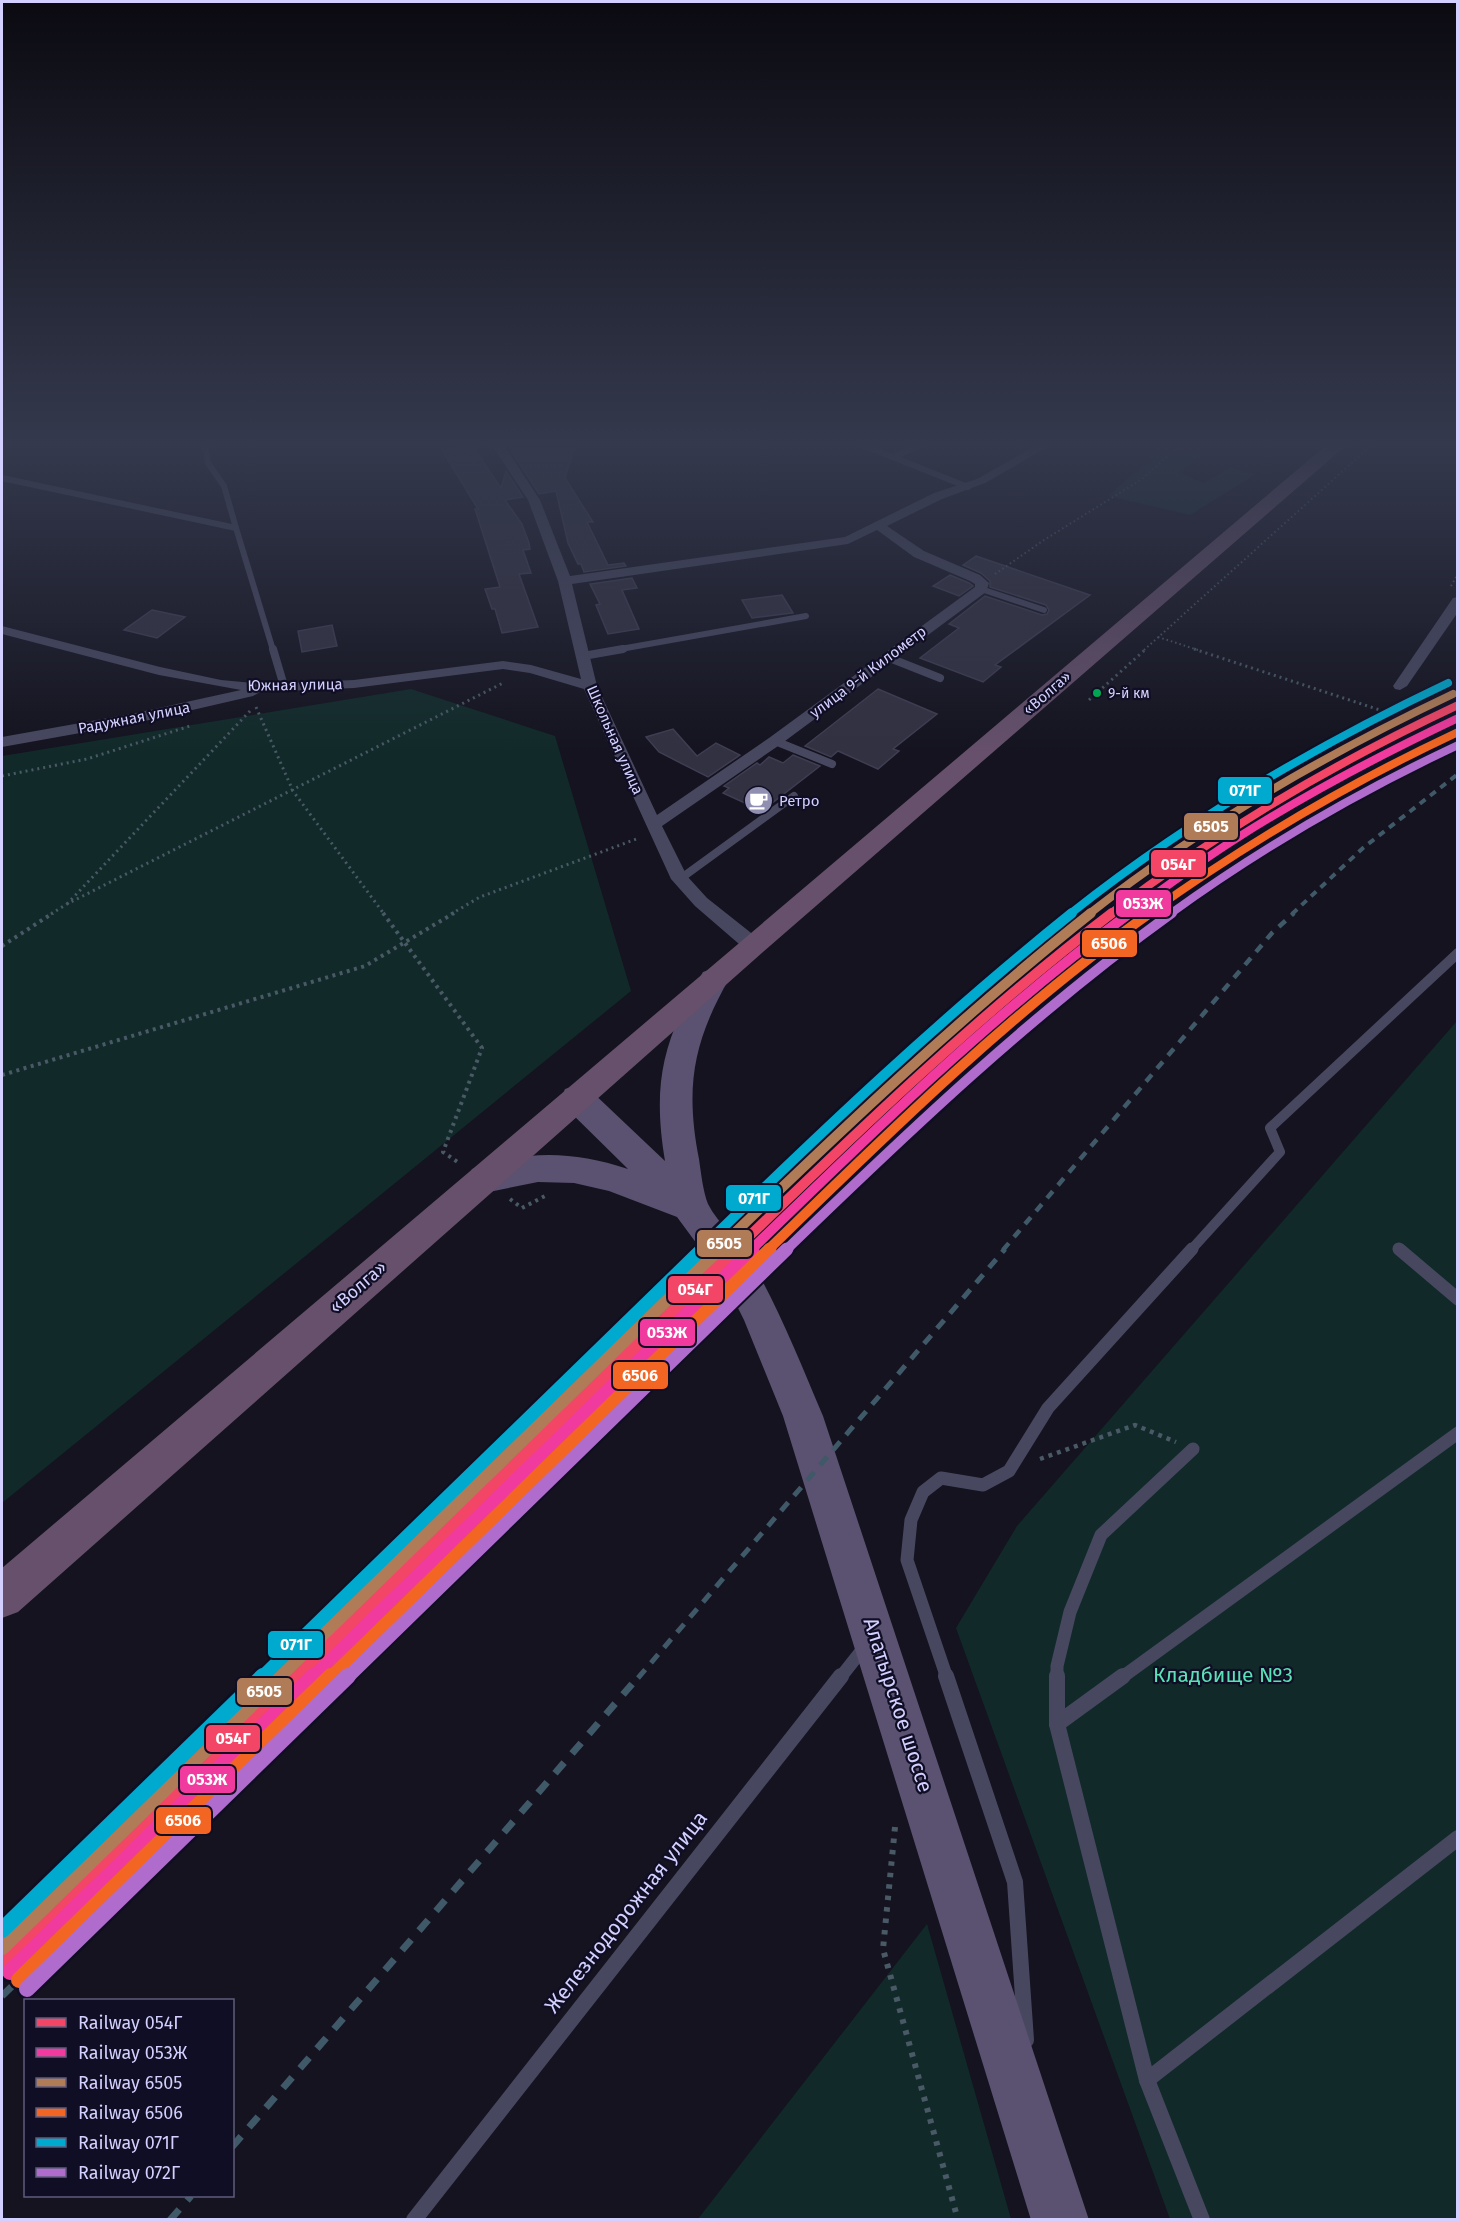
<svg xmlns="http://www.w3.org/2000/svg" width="1459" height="2221" viewBox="0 0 1459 2221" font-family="'Fira Sans',sans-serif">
	<rect width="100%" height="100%" fill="#14131f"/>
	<!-- green -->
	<g fill="#112a29">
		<polygon points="1170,442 1214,442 1179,473 1204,483 1230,467 1256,474 1190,515 1108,496"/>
		<polygon points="411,689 555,736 631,991 2,1503 2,756"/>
		<polygon points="1457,1021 1457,2219 1170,2219 956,1628 1017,1526"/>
		<polygon points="927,1924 1011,2219 698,2219"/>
	</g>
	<!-- building -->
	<g fill="#323141" stroke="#3f3d52" stroke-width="1.5">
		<polygon points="472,445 501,488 506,471 523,497 505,500 522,524 529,543 530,549 523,550 531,573 519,574 538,627 502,633 495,609 492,609 485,589 500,587 475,509 478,509 442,450"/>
		<polygon points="513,448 574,448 565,478 593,522 587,522 608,565 624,563 626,566 584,572 581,564 578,564 568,543 556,491 539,494 512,452"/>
		<polygon points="976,556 1090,595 995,665 1001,667 983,682 920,658 959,628 949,624 985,596 1042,615 1047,614 1049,610 1046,605 990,587 990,581 981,573 963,565"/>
		<polygon points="950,575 969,583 973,586 959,596 933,586"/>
		<polygon points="632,578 637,588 622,590 639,629 608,634 596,605 600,604 590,584"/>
		<polygon points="782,595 793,613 752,618 742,600"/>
		<polygon points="152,610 185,617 157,638 124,630"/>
		<polygon points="332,625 337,646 302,652 298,631"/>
		<polygon points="878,689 937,714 893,749 899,751 878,769 838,751 831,757 805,746"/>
		<polygon points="673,729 697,756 716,743 740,755 708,777 659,752 646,737"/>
		<polygon points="793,755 820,766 762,811 723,793 729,788 724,786 757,763 760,765 769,757 783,763"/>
	</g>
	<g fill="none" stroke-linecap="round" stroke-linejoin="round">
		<!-- path-far4 -->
		<g stroke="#495966" stroke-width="2" stroke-dasharray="1.5 3" stroke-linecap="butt">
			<polyline points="1248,442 1262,442"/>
			<polyline points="995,574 1044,540 1142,479 1183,442"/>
			<polyline points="1451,586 1458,574"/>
			<polyline points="1158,637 1198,650"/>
			<polyline points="1144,650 1375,442"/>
		</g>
		<!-- path-far3 -->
		<g stroke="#495966" stroke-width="3" stroke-dasharray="2 4" stroke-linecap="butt">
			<polyline points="1194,649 1380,710 1458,724"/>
			<polyline points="1089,700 1146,649"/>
			<polyline points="256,707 293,791 384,914"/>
			<polyline points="2,776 87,759 190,726"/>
			<polyline points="67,904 250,711"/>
			<polyline points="51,914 67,904 503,683"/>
			<polyline points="451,914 480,897 639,838"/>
		</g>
		<!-- path-far2 -->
		<g stroke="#495966" stroke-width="4" stroke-dasharray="3 4.5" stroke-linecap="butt">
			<polyline points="383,913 482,1048 443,1152 459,1163"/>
			<polyline points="2,946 53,913"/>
			<polyline points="2,1075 365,966 454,913"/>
			<polyline points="510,1199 522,1208 545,1196"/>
		</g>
		<!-- path-far1 -->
		<polyline stroke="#495966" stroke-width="4.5" stroke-dasharray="4 5" stroke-linecap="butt" points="1040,1459 1135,1425 1176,1442"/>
		<!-- path -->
		<polyline stroke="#495966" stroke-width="6" stroke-dasharray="4.5 7" stroke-linecap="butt" points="895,1827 883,1949 958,2220"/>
		<!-- lane-far4 -->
		<g stroke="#474860" stroke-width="6">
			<polyline points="210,442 205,447 208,463 224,486 236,528"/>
			<polyline points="855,442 968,487"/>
			<polyline points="894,457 925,442"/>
			<polyline points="2,478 236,528 273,650"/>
			<polyline points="981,589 1044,610"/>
			<polyline points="615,650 806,616"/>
		</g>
		<!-- lane-far3 -->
		<g stroke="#474860" stroke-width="8">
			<polyline points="273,649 284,686"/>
			<polyline points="583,656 623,649"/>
			<polyline points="887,657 940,678"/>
			<polyline points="775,741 832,764"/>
			<polyline points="680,879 794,796"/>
		</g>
		<!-- lane-far2 -->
		<g stroke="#474860" stroke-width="10">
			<polyline points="1398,1248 1401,1250"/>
			<polyline points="1191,1250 1280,1152 1270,1128 1458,953"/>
		</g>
		<!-- lane-far1 -->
		<g stroke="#474860" stroke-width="13">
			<polyline points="1399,1249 1458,1299"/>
			<polyline points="840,1678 866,1645"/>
			<polyline points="947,1678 907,1560 911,1520 923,1492 941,1478 983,1485 1009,1471 1048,1408 1192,1249"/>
			<polyline points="1057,1678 1057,1666 1070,1612 1101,1535 1193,1449"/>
			<polyline points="1121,1678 1458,1433"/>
		</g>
		<!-- lane -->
		<g stroke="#474860" stroke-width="16">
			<polyline points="946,1676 1015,1882 1026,2040"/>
			<polyline points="1057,1676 1057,1724 1147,2080 1202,2220"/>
			<polyline points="1057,1724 1123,1676"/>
			<polyline points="1147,2080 1458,1838"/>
			<polyline points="414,2220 841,1676"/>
		</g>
		<!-- street -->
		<g fill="#474860" fill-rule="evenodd">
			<path d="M490 442H502L540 500 570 576 845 537 934 493 977 479 1042 442H1056L985 483 942 499 887 526 924 551 980 575 989 583 986 592 781 744 662 826 687 876 707 898 760 940 762 945 760 950 753 951 746 950 695 906 671 879 584 689 530 673 503 669 354 688 260 692 253 696 136 723 2 747V737L136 713 241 690 159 675 2 634V626L160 667 221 680 265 684 354 680 503 661 531 665 581 679 558 581 528 500ZM877 530 914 557 970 581 975 584V587L769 738 657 815 597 686 572 584 848 544Z"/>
			<polygon points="1458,597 1458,612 1407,686 1400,690 1395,689 1393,686 1453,598"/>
		</g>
		<!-- primary -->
		<path fill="#5b5171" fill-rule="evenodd" d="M714 968 725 972 729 979C693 1042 685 1087 699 1159 701 1173 703 1191 708 1204 718 1224 741 1242 752 1262 780 1311 801 1364 823 1416L1089 2220H1031L783 1416 744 1320 725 1282 677 1217 609 1191 574 1183 538 1182 484 1193 472 1189 467 1179 472 1169C528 1150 572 1151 628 1169L565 1107 561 1098 565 1089 577 1085 589 1089 665 1161C652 1083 663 1039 703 972Z"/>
		<!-- highway -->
		<polygon fill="#66506b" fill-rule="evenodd" points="1330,442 1350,442 763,952 18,1612 2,1618 2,1568"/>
		<!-- rail-far3 -->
		<g stroke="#405968" stroke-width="4" stroke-dasharray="7 6" stroke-linecap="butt">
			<polyline points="1129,914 1233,839 1343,772 1458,714"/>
			<polyline points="1292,914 1363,848 1458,774"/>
		</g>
		<!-- rail-far2 -->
		<g stroke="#405968" stroke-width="4.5" stroke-dasharray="9 8" stroke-linecap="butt">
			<path d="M758 1250C878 1133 998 1015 1131 913"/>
			<polyline points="1003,1250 1272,933 1294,913"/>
		</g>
		<!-- rail-far1 -->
		<g stroke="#405968" stroke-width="5" stroke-dasharray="11 9" stroke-linecap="butt">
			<polyline points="325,1678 760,1249"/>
			<polyline points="638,1678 1005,1249"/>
		</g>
		<!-- rail -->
		<g stroke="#405968" stroke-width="7" stroke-dasharray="14 12" stroke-linecap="butt">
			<polyline points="2,1996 327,1676"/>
			<polyline points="232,2147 639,1676"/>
			<polyline points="170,2220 191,2196"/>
		</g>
		<defs>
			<path id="rail-1-far3" d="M1110 914C1219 831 1334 763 1458 705"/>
			<path id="rail-1-far2" d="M735 1250C856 1133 978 1015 1112 913"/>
			<polyline id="rail-1-far1" points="295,1678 737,1249"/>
			<polyline id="rail-1" points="2,1963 297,1676"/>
			<path id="rail-2-far3" d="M1128 914C1164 888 1199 862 1237 838 1308 793 1382 754 1458 718"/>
			<path id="rail-2-far2" d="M751 1250C872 1132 994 1013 1130 913"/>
			<polyline id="rail-2-far1" points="312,1678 753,1249"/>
			<polyline id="rail-2" points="10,1972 314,1676"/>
			<path id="rail-3-far3" d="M1089 914C1201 826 1324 755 1453 694"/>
			<path id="rail-3-far2" d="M717 1250C838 1133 959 1018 1091 913"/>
			<polyline id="rail-3-far1" points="278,1678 719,1249"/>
			<polyline id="rail-3" points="2,1947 280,1676"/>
			<path id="rail-4-far3" d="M1148 914C1247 843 1347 784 1458 732"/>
			<path id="rail-4-far2" d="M768 1250C889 1132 1012 1011 1150 913"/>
			<polyline id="rail-4-far1" points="330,1678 770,1249"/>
			<polyline id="rail-4" points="19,1980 331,1676"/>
			<path id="rail-5-far3" d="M1070 914C1187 821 1313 747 1448 683"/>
			<path id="rail-5-far2" d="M700 1250C820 1133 941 1018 1072 913"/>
			<polyline id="rail-5-far1" points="261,1678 702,1249"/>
			<polyline id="rail-5" points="2,1930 263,1676"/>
			<path id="rail-6-far3" d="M1170 914C1261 848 1356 793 1458 745"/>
			<path id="rail-6-far2" d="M786 1250C909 1131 1033 1013 1172 913"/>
			<polyline id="rail-6-far1" points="347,1678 787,1249"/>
			<polyline id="rail-6" points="27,1989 348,1676"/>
		</defs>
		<!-- rail-1-far3 casing -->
		<use href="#rail-1-far3" stroke="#100e24" stroke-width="12"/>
		<!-- rail-1-far2 casing -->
		<use href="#rail-1-far2" stroke="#100e24" stroke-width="15"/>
		<!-- rail-1-far1 casing -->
		<use href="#rail-1-far1" stroke="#100e24" stroke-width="17"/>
		<!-- rail-1 casing -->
		<use href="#rail-1" stroke="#100e24" stroke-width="21"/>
		<!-- rail-2-far3 casing -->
		<use href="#rail-2-far3" stroke="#100e24" stroke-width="12"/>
		<!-- rail-2-far2 casing -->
		<use href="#rail-2-far2" stroke="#100e24" stroke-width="15"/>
		<!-- rail-2-far1 casing -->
		<use href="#rail-2-far1" stroke="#100e24" stroke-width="17"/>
		<!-- rail-2 casing -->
		<use href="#rail-2" stroke="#100e24" stroke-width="21"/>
		<!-- rail-3-far3 casing -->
		<use href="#rail-3-far3" stroke="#100e24" stroke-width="12"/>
		<!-- rail-3-far2 casing -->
		<use href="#rail-3-far2" stroke="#100e24" stroke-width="15"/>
		<!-- rail-3-far1 casing -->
		<use href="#rail-3-far1" stroke="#100e24" stroke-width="17"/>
		<!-- rail-3 casing -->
		<use href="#rail-3" stroke="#100e24" stroke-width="21"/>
		<!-- rail-4-far3 casing -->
		<use href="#rail-4-far3" stroke="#100e24" stroke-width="12"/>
		<!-- rail-4-far2 casing -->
		<use href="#rail-4-far2" stroke="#100e24" stroke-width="15"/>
		<!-- rail-4-far1 casing -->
		<use href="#rail-4-far1" stroke="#100e24" stroke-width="17"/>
		<!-- rail-4 casing -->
		<use href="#rail-4" stroke="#100e24" stroke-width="21"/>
		<!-- rail-5-far3 casing -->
		<use href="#rail-5-far3" stroke="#100e24" stroke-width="12"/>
		<!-- rail-5-far2 casing -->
		<use href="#rail-5-far2" stroke="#100e24" stroke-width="15"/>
		<!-- rail-5-far1 casing -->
		<use href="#rail-5-far1" stroke="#100e24" stroke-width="17"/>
		<!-- rail-5 casing -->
		<use href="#rail-5" stroke="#100e24" stroke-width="21"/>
		<!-- rail-6-far3 casing -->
		<use href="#rail-6-far3" stroke="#100e24" stroke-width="12"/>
		<!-- rail-6-far2 casing -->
		<use href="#rail-6-far2" stroke="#100e24" stroke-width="15"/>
		<!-- rail-6-far1 casing -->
		<use href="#rail-6-far1" stroke="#100e24" stroke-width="17"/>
		<!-- rail-6 casing -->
		<use href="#rail-6" stroke="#100e24" stroke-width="21"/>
		<!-- rail-1-far3 -->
		<use href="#rail-1-far3" stroke="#f34667" stroke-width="8"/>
		<!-- rail-1-far2 -->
		<use href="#rail-1-far2" stroke="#f34667" stroke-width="10"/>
		<!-- rail-1-far1 -->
		<use href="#rail-1-far1" stroke="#f34667" stroke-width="13"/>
		<!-- rail-1 -->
		<use href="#rail-1" stroke="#f34667" stroke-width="16"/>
		<!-- rail-2-far3 -->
		<use href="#rail-2-far3" stroke="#f13a9d" stroke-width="8"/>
		<!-- rail-2-far2 -->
		<use href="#rail-2-far2" stroke="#f13a9d" stroke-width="10"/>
		<!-- rail-2-far1 -->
		<use href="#rail-2-far1" stroke="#f13a9d" stroke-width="13"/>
		<!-- rail-2 -->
		<use href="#rail-2" stroke="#f13a9d" stroke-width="16"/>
		<!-- rail-3-far3 -->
		<use href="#rail-3-far3" stroke="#b07c57" stroke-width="8"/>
		<!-- rail-3-far2 -->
		<use href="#rail-3-far2" stroke="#b07c57" stroke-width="10"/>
		<!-- rail-3-far1 -->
		<use href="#rail-3-far1" stroke="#b07c57" stroke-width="13"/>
		<!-- rail-3 -->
		<use href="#rail-3" stroke="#b07c57" stroke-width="16"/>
		<!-- rail-4-far3 -->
		<use href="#rail-4-far3" stroke="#f26522" stroke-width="8"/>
		<!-- rail-4-far2 -->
		<use href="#rail-4-far2" stroke="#f26522" stroke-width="10"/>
		<!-- rail-4-far1 -->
		<use href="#rail-4-far1" stroke="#f26522" stroke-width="13"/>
		<!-- rail-4 -->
		<use href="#rail-4" stroke="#f26522" stroke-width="16"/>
		<!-- rail-5-far3 -->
		<use href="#rail-5-far3" stroke="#00a9ce" stroke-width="8"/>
		<!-- rail-5-far2 -->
		<use href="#rail-5-far2" stroke="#00a9ce" stroke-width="10"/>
		<!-- rail-5-far1 -->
		<use href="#rail-5-far1" stroke="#00a9ce" stroke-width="13"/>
		<!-- rail-5 -->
		<use href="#rail-5" stroke="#00a9ce" stroke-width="16"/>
		<!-- rail-6-far3 -->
		<use href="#rail-6-far3" stroke="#b06ccc" stroke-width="8"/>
		<!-- rail-6-far2 -->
		<use href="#rail-6-far2" stroke="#b06ccc" stroke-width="10"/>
		<!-- rail-6-far1 -->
		<use href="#rail-6-far1" stroke="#b06ccc" stroke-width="13"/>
		<!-- rail-6 -->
		<use href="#rail-6" stroke="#b06ccc" stroke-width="16"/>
	</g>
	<!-- sky -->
	<linearGradient id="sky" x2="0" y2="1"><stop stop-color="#0b0a11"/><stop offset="0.59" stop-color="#34394d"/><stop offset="1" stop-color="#34394d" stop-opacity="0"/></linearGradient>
	<rect width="1459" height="753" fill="url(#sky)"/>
	<!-- icons -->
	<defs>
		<symbol id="cafe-disc" viewBox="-11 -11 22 22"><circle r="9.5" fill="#908eb1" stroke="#100e24"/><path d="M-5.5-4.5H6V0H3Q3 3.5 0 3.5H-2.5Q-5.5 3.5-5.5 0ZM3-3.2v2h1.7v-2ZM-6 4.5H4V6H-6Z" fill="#fff"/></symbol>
	</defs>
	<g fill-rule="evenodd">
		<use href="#cafe-disc" x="742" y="784" width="33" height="33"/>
	</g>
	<!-- markers -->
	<circle fill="#00a651" stroke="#100e24" stroke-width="2" cx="1097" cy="693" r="5"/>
	<g text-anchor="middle" stroke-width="4.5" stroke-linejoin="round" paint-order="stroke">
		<!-- far-bus labels -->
		<g font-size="14" fill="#d3d0ff" stroke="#100e24" text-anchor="start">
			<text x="1108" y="698">9-й км</text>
		</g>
		<!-- far-street labels -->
		<g font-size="15" fill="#d3d0ff" stroke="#100e24">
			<text transform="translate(868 672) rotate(-37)" y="5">улица 9-й Километр</text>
			<text transform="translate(295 685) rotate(-1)" y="5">Южная улица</text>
			<text transform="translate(1047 693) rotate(-41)" y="5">«Волга»</text>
			<text transform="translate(134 718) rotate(-11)" y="5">Радужная улица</text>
			<text transform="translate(615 740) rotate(66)" y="5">Школьная улица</text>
		</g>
		<!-- far-poi labels -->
		<g font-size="15" fill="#d3d0ff" stroke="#100e24" text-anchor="start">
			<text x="779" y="806">Ретро</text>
		</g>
		<!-- street labels -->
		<g font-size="18" fill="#d3d0ff" stroke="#100e24">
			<text transform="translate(358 1287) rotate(-41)" y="6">«Волга»</text>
		</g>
		<!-- near-park labels -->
		<g font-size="21" fill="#5be1b8" stroke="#100e24">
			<text x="1223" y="1682">Кладбище №3</text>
		</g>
		<!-- near-street labels -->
		<g font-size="21" fill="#d3d0ff" stroke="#100e24">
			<text transform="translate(898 1705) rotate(72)" y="7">Алатырское шоссе</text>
			<text transform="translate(626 1912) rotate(-52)" y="7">Железнодорожная улица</text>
		</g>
	</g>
	<g stroke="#100e24" stroke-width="2">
		<rect x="1217" y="776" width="56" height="29" rx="6" fill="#00a9ce"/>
		<rect x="1183" y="812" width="56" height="29" rx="6" fill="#b07c57"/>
		<rect x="1150" y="849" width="57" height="29" rx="6" fill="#f34667"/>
		<rect x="1115" y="889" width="57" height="29" rx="6" fill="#f13a9d"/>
		<rect x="1081" y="929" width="57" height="29" rx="6" fill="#f26522"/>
		<rect x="725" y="1184" width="57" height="28" rx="6" fill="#00a9ce"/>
		<rect x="696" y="1229" width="57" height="29" rx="6" fill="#b07c57"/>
		<rect x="667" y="1275" width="57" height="29" rx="6" fill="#f34667"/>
		<rect x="639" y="1318" width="57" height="29" rx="6" fill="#f13a9d"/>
		<rect x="612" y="1361" width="57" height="29" rx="6" fill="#f26522"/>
		<rect x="267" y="1630" width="57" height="29" rx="6" fill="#00a9ce"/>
		<rect x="236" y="1677" width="57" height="29" rx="6" fill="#b07c57"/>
		<rect x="205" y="1724" width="56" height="29" rx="6" fill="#f34667"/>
		<rect x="179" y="1765" width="57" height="29" rx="6" fill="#f13a9d"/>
		<rect x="155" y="1806" width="57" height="29" rx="6" fill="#f26522"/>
	</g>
	<g font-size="16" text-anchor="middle" font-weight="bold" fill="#fff">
		<text x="1245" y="796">071Г</text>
		<text x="1211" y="832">6505</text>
		<text x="1178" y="870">054Г</text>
		<text x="1143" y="909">053Ж</text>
		<text x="1109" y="949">6506</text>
		<text x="754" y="1204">071Г</text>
		<text x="724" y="1249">6505</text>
		<text x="695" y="1295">054Г</text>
		<text x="667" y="1338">053Ж</text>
		<text x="640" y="1381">6506</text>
		<text x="296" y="1650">071Г</text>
		<text x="264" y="1697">6505</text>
		<text x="233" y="1744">054Г</text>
		<text x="207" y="1785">053Ж</text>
		<text x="183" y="1826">6506</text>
	</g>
	<!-- border -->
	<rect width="1459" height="2221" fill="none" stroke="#d3d0ff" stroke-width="6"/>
	<!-- legend -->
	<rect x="24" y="1999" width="210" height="198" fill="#100e24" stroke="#5e5c7c" stroke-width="1.5"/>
	<rect x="36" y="2018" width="30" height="9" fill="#f34667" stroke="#5e5c7c" stroke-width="1.5"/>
	<text x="78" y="2029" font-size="18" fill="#d3d0ff">Railway 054Г</text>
	<rect x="36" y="2048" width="30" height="9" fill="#f13a9d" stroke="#5e5c7c" stroke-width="1.5"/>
	<text x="78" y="2059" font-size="18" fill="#d3d0ff">Railway 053Ж</text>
	<rect x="36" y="2078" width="30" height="9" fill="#b07c57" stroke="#5e5c7c" stroke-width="1.5"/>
	<text x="78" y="2089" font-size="18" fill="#d3d0ff">Railway 6505</text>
	<rect x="36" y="2108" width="30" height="9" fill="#f26522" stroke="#5e5c7c" stroke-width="1.5"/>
	<text x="78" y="2119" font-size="18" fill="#d3d0ff">Railway 6506</text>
	<rect x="36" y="2138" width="30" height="9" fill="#00a9ce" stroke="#5e5c7c" stroke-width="1.5"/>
	<text x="78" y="2149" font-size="18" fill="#d3d0ff">Railway 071Г</text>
	<rect x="36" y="2168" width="30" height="9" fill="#b06ccc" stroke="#5e5c7c" stroke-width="1.5"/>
	<text x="78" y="2179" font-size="18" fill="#d3d0ff">Railway 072Г</text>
</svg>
